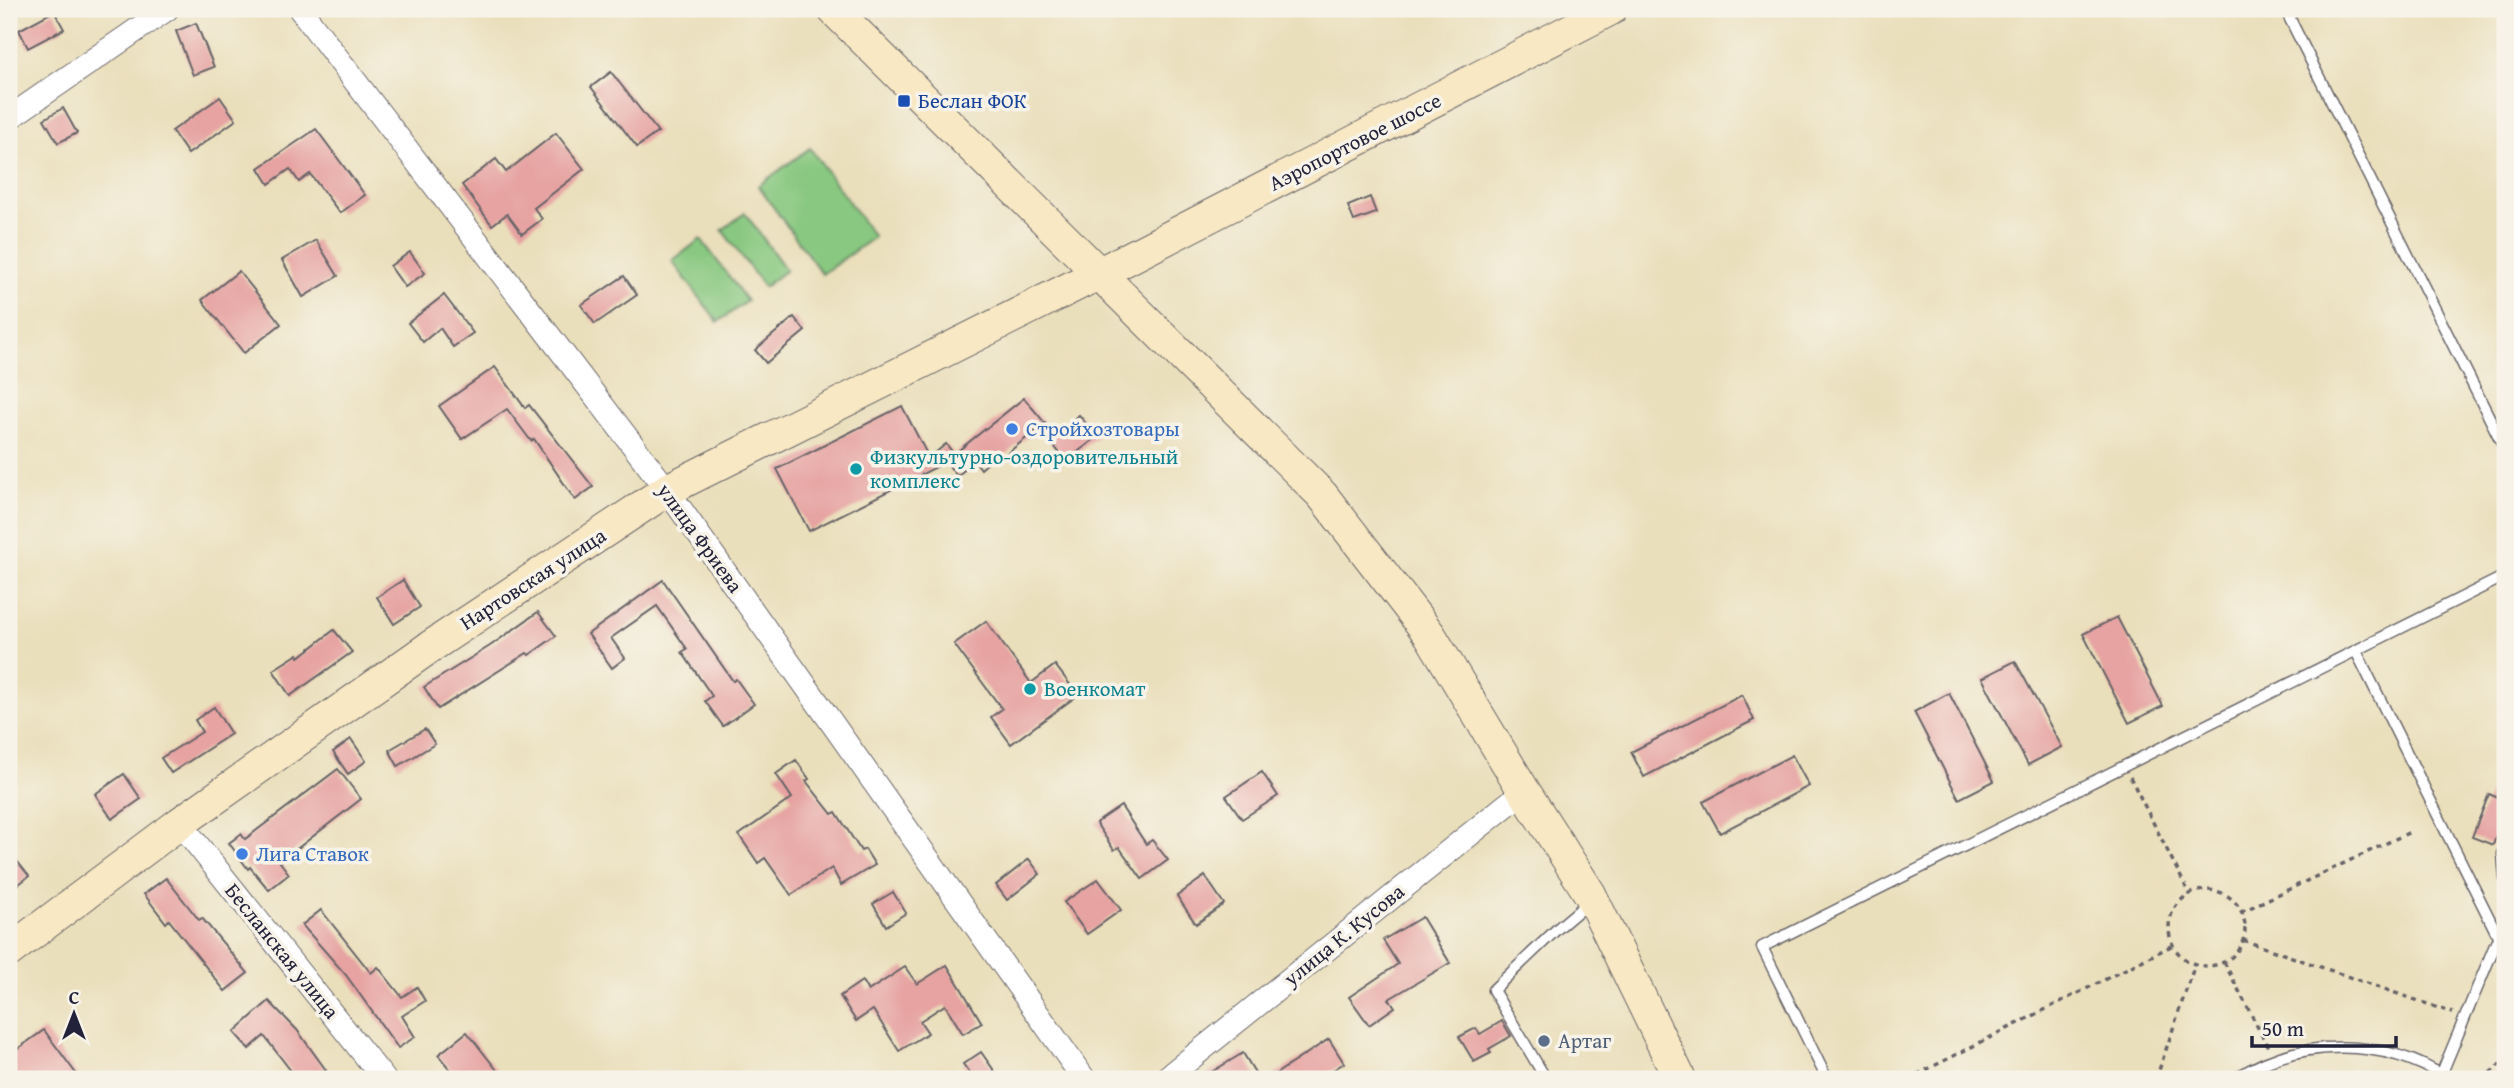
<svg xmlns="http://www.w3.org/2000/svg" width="2514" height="1088" viewBox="0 0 2514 1088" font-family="'Gentium Book Plus',serif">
	<rect width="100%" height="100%" fill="#f7f3e8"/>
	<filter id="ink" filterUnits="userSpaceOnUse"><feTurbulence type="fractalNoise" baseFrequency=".0143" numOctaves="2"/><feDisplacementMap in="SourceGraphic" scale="14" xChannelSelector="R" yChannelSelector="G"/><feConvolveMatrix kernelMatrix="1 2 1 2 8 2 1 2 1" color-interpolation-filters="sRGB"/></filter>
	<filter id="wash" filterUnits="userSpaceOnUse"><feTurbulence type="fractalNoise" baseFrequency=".00686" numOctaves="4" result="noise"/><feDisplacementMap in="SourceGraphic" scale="28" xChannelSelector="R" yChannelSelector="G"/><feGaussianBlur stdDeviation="1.57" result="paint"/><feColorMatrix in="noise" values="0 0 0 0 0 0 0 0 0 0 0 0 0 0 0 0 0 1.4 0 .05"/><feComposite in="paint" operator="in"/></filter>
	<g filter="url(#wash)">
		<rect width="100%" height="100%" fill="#eadfbb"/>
		<!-- green -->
		<g fill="#88c880" stroke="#55755e" stroke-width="2">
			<polygon points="810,148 874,237 822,274 758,186"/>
			<polygon points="745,213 786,270 764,287 722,230"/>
			<polygon points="701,239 747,301 718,322 672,261"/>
		</g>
		<g id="blocks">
			<!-- building -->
			<g fill="#e6a3a1">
				<polygon points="54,11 64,29 28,48 19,30"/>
				<polygon points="196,23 214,67 193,75 176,31"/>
				<polygon points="611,72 658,132 637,147 591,87"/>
				<polygon points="220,97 236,120 188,154 172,131"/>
				<polygon points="63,108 77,133 58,143 44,119"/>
				<polygon points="316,129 365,195 340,213 310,174 299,182 290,169 269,184 259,168"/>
				<polygon points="556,133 584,169 534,208 542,219 522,234 507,214 492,225 462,185 496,159 506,172"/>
				<polygon points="1370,197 1376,213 1354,221 1348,206"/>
				<polygon points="316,240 338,276 303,297 282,260"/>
				<polygon points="410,252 425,273 405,287 390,266"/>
				<polygon points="239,271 281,324 244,353 202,300"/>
				<polygon points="624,276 637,295 595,324 581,305"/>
				<polygon points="444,295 473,333 453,347 440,328 423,342 408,323"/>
				<polygon points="794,317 805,331 766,363 755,350"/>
				<polygon points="495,367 525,408 529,405 593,487 575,500 534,439 531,441 507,409 462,439 439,406"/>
				<polygon points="1024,398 1045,423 1000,459 997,455 981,469 975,461 957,476 946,462 809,531 777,469 902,406 929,458 946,444 954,454"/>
				<polygon points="1079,415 1097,437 1066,461 1049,440"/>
				<polygon points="403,580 420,607 394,624 377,597"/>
				<polygon points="663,580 733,681 736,679 754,704 723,726 705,701 712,696 682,652 687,649 657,606 611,638 625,658 612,668 588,634"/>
				<polygon points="538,612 556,636 529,655 527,653 438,709 424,687 490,646"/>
				<polygon points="2117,617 2163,706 2129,723 2083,634"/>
				<polygon points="986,621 1031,683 1055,665 1078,695 1011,744 991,717 1002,709 954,644"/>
				<polygon points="334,630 352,652 290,696 273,670 298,654 299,657"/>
				<polygon points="2015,661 2062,747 2028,765 1982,678"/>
				<polygon points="1949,693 1994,781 1959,799 1914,712"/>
				<polygon points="1742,695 1754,720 1644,777 1631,752"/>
				<polygon points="214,707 231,734 171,773 161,758 202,732 195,720"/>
				<polygon points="425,729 435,744 398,766 389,750"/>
				<polygon points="351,739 366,761 348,774 333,752"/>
				<polygon points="1792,755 1809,786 1720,833 1703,802"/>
				<polygon points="796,760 809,779 806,781 832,814 836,812 861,851 865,849 875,865 841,885 832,868 791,895 765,858 758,863 739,835 792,798 776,774"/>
				<polygon points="338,769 361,799 280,862 289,874 269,890 250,867 248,869 229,843 241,834 245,839"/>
				<polygon points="1262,772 1278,796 1242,819 1226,796"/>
				<polygon points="124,774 141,799 112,819 95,794"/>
				<polygon points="2489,794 2505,801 2505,813 2493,845 2472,837"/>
				<polygon points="1121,806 1146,844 1152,840 1168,860 1142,879 1119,847 1114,850 1096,823"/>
				<polygon points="9,851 29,876 9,892"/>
				<polygon points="1029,859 1040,874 1007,900 996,885"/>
				<polygon points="1205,876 1224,904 1196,924 1177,896"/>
				<polygon points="166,878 199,920 202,918 248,973 225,991 169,920 166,923 144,894"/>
				<polygon points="1098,879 1121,910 1087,934 1064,902"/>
				<polygon points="893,892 906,913 886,926 873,904"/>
				<polygon points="321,910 371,973 378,967 402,997 417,987 425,1001 402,1016 415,1037 398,1048 346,975 302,925"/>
				<polygon points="1422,917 1450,963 1389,999 1395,1007 1369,1025 1349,997 1398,964 1383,940"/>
				<polygon points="947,965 982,1023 963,1034 945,1005 920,1021 928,1033 899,1051 873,1010 856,1021 840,996 862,981 868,991 905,967 917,984"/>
				<polygon points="269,1001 297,1030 326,1070 315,1079 280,1079 291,1071 264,1036 249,1049 234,1032"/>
				<polygon points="1502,1021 1511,1036 1489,1049 1491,1053 1474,1062 1459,1037 1476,1028 1480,1034"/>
				<polygon points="44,1030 80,1079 9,1079 9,1055"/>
				<polygon points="467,1032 504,1079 458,1079 438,1055"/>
				<polygon points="1329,1039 1344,1063 1319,1079 1268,1079"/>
				<polygon points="981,1052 1000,1079 974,1079 963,1064"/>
				<polygon points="1243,1053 1259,1079 1200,1079"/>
			</g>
		</g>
	</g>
	<g filter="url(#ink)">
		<use href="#blocks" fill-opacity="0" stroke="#686468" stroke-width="2"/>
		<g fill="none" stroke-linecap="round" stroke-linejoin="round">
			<defs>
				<g id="lane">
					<polyline points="2285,9 2505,449"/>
					<polyline points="2356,651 2505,950"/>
					<polyline points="2505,845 2503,854 2505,879"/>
					<polyline points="2441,1075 2505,921"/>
					<polyline points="1546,1079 1493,990 1557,929 1590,901"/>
					<polyline points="1827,1079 1762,947 2505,576"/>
					<path d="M2235 1079C2298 1037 2385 1037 2448 1079"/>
				</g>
				<g id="street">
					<polyline points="300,9 667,490 1084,1079"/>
					<polyline points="9,118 167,9"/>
					<polyline points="180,823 384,1079"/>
					<polyline points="1165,1079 1524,791"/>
				</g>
				<g id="secondary">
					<polyline points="833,9 1322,495 1430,635 1524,791 1590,894 1680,1079"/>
					<polyline points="9,951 180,823 430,647 667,490 1098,274 1611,9"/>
				</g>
			</defs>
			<!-- lane casing -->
			<use href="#lane" stroke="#686468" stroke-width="13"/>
			<!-- street casing -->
			<use href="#street" stroke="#686468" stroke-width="25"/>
			<!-- secondary casing -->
			<use href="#secondary" stroke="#686468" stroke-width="34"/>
			<!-- path -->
			<g stroke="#686468" stroke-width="3.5" stroke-dasharray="5 5" stroke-linecap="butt">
				<polyline points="2130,777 2190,895"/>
				<circle cx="2207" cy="928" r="38"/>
				<polyline points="2241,912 2410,832"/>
				<polyline points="2243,940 2453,1013"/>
				<polyline points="2224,962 2268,1047"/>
				<polyline points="1908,1079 2173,945"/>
				<polyline points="2156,1079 2195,964"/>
				<polyline points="2482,1079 2505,1061"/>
			</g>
			<!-- lane -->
			<use href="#lane" stroke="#fff" stroke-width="10"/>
			<!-- street -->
			<use href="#street" stroke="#fff" stroke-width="23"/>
			<!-- secondary -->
			<use href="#secondary" stroke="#f8e8c3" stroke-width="32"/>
		</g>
	</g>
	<!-- markers -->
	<rect fill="#1a4fb4" stroke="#f7f3e8" stroke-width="2.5" x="897" y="94" width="14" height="14" rx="3.5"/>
	<g fill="#3f7fe0" stroke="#f7f3e8" stroke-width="2.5">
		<circle cx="1012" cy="429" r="7"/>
		<circle cx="242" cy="854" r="7"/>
	</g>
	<g fill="#0f9aa8" stroke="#f7f3e8" stroke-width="2.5">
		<circle cx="856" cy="469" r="7"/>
		<circle cx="1030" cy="689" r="7"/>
	</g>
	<circle fill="#5c6f8a" stroke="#f7f3e8" stroke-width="2.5" cx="1544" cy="1041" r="7"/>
	<g text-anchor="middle" stroke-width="7" stroke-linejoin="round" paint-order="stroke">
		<!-- transit labels -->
		<g font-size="21" fill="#164399" stroke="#f7f3e8" text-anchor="start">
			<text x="918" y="108">Беслан ФОК</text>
		</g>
		<!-- street labels -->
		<g font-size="21" fill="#22223b" stroke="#f7f3e8">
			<text transform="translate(1355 142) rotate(-27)" y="7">Аэропортовое шоссе</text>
			<text transform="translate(700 538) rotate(54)" y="7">улица Фриева</text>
			<text transform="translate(533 579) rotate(-33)" y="7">Нартовская улица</text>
			<text transform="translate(1344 935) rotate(-39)" y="7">улица К. Кусова</text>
			<text transform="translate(282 951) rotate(51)" y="7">Бесланская улица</text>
		</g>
		<!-- shop labels -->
		<g font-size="21" fill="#366cbe" stroke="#f7f3e8" text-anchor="start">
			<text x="1026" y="436">Стройхозтовары</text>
			<text x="256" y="861">Лига Ставок</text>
		</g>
		<!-- culture labels -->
		<g font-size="21" fill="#0d838f" stroke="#f7f3e8" text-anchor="start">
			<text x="870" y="464">Физкультурно-оздоровительный<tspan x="870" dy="24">комплекс</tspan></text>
			<text x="1044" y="696">Военкомат</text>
		</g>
		<!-- service labels -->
		<g font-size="21" fill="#4e5e75" stroke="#f7f3e8" text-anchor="start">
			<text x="1558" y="1048">Артаг</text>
		</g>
	</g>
	<!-- margin -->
	<rect width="2514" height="1088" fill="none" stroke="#f7f3e8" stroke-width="35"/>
	<!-- north arrow -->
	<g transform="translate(74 1014)" stroke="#f7f3e8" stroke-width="5" paint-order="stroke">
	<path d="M0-5L12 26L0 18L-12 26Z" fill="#22223b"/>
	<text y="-10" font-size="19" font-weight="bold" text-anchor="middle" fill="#22223b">С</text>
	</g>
	<!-- scale -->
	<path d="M2252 1036v10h144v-10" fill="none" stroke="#22223b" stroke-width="3.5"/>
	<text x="2262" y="1036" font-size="21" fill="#22223b" stroke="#f7f3e8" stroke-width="5" paint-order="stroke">50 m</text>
</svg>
